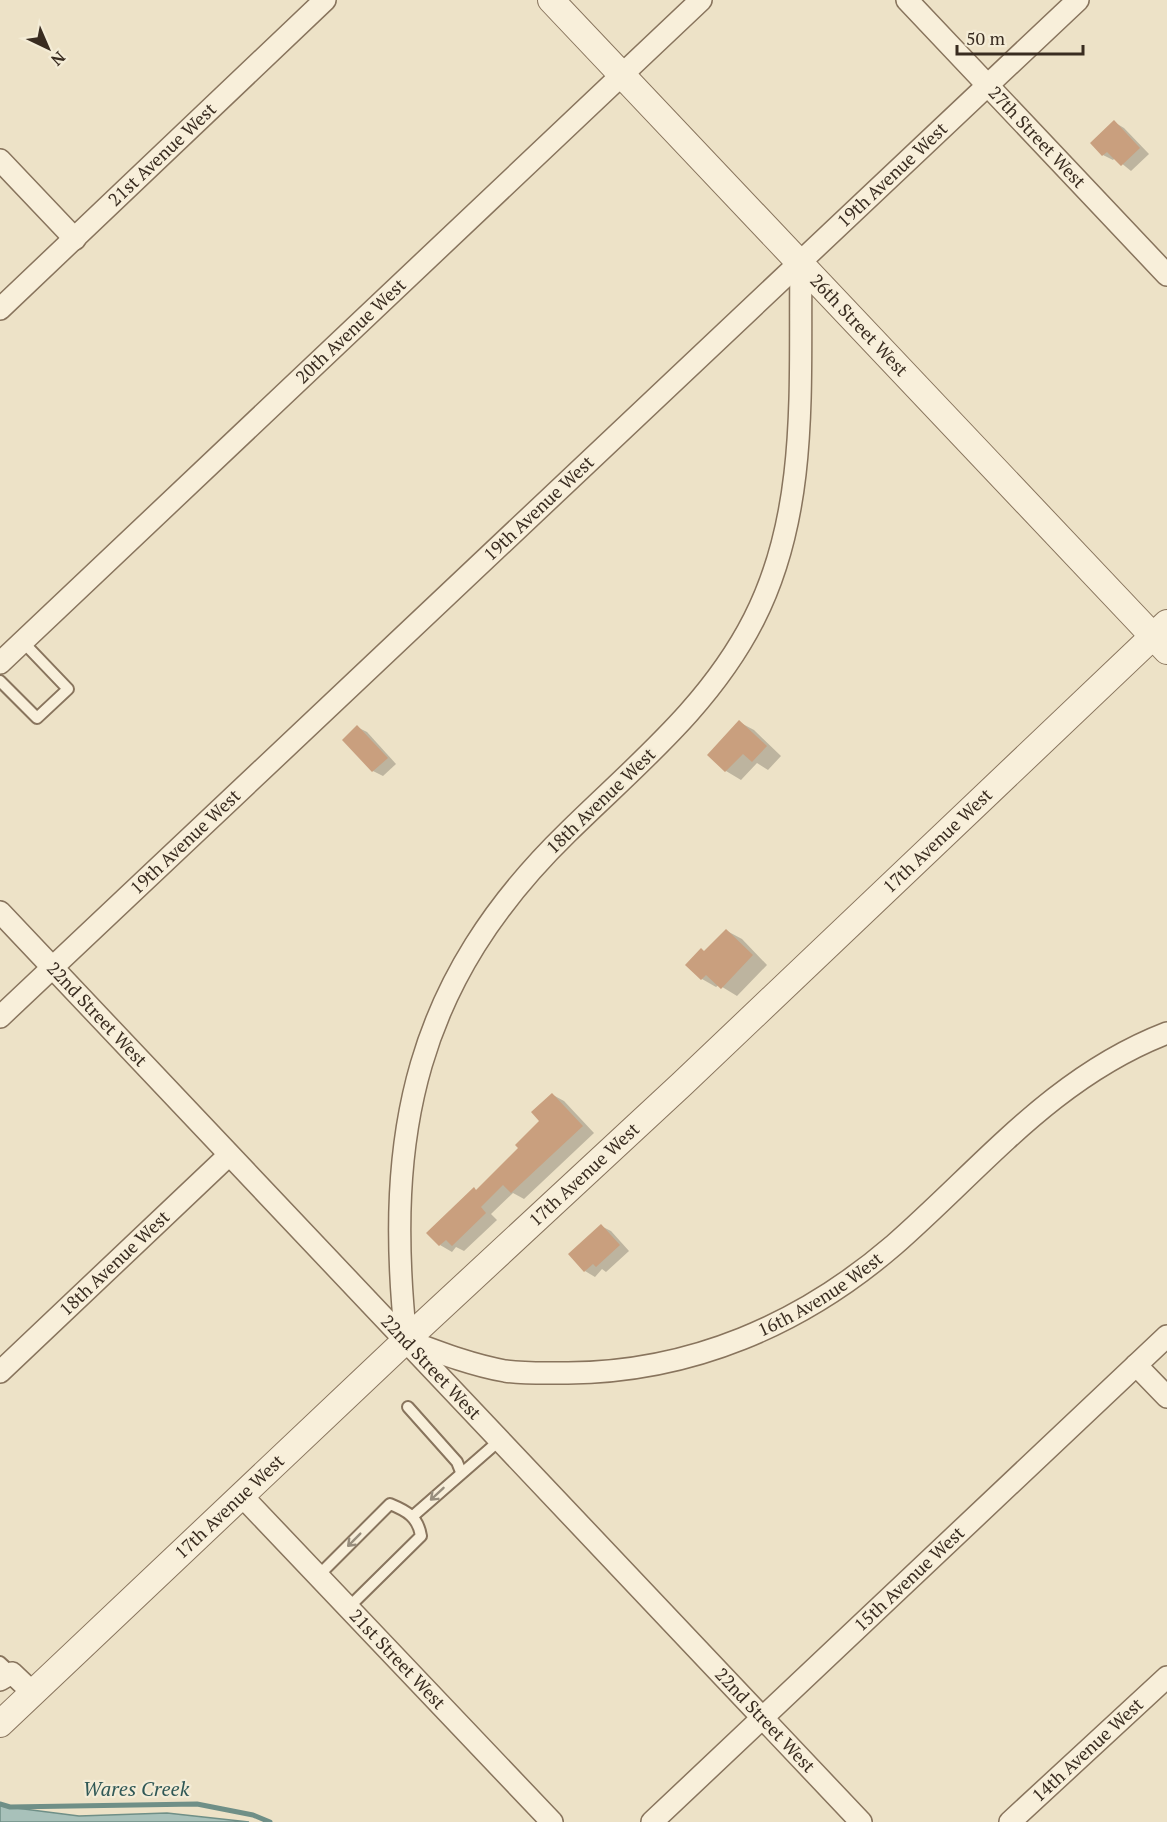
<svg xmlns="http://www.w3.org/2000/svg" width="1167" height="1822" viewBox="0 0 1167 1822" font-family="'PT Serif',serif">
	<rect width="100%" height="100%" fill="#ede2c7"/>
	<!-- water -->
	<polygon fill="#a8c1ba" stroke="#6f8f87" stroke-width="1.5" points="0,1806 79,1816 167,1813 249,1822 0,1822"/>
	<!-- shadow -->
	<g fill="#0003">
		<polygon points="1114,122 1124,128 1149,154 1131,171 1115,158 1113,160 1103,155"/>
		<polygon points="739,722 754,730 781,756 768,770 757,763 741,780 726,771 709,755"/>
		<polygon points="357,727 367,732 396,764 383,776 373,771"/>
		<polygon points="727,931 742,939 767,965 737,996 719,985 716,987 702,979 705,953"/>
		<polygon points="553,1095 564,1101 594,1133 524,1199 513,1193 491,1214 497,1220 464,1251 456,1247 452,1252 440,1245 478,1191 520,1148 541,1121"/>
		<polygon points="601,1226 611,1231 629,1251 606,1272 602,1269 595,1277 585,1271"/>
	</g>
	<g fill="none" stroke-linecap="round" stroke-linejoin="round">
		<!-- stream -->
		<polyline stroke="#6f8f87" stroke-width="5" points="0,1804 10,1807 197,1804 253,1815 270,1822"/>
	</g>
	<!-- building -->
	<g fill="#c99f7e">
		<polygon points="1114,120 1140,148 1121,166 1107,152 1102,156 1090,143"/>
		<polygon points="739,720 767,746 752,762 743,754 725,772 707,755"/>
		<polygon points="357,725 388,758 372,772 342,740"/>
		<polygon points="726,929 753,955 721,989 706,975 701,980 685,965 701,948 704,951"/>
		<polygon points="552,1093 583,1126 511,1193 503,1185 481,1207 486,1213 452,1246 446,1240 439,1246 426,1233 474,1187 476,1190 518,1148 515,1145 539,1121 531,1112"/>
		<polygon points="601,1224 620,1245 596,1267 593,1264 584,1272 568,1254"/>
	</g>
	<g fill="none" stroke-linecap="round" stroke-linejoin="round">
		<defs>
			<g id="service">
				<polyline points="0,681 37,718 68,689 23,642"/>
				<polyline points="408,1407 457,1462 461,1472"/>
				<polyline points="413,1516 500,1440"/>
				<path d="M318 1576 390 1504C407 1511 418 1517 421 1536L349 1607"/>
				<polyline points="0,1662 12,1673"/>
			</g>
			<g id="minor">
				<path id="s1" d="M907 0 1167 275"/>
				<polyline points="0,160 75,239"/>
				<path id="s2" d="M801 263C799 383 810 509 754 619 710 706 636 765 568 832 415 981 384 1133 406 1340 438 1352 471 1365 505 1371 526 1374 548 1373 568 1373 691 1372 801 1325 894 1245 983 1167 1053 1077 1167 1033"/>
				<path id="s3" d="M0 309 325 0"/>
				<path id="s4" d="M0 663 701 0"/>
				<path id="s5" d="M0 912 861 1822"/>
				<path id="s6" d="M0 1017 1078 0"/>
				<polyline points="1136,1365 1167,1397"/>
				<path id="s7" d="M0 1372 229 1155"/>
				<path id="s8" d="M243 1497 552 1822"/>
				<polyline points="0,1680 12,1673 32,1692"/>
				<path id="s9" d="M652 1822 1167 1336"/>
				<path id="s10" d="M1010 1822 1167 1677"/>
			</g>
			<g id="tertiary">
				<path id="s11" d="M551 0 1167 651"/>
				<path id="s12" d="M0 1724 406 1340 682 1084 1167 623"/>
			</g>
		</defs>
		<!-- service casing -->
		<use href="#service" stroke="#88745d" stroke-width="14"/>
		<!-- minor casing -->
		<use href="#minor" stroke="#88745d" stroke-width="24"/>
		<!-- tertiary casing -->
		<use href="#tertiary" stroke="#88745d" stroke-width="28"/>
		<!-- service -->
		<use href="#service" stroke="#f8efda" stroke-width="10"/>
		<!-- minor -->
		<use href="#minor" stroke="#f8efda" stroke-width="21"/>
		<!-- tertiary -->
		<use href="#tertiary" stroke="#f8efda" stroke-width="26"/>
	</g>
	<!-- one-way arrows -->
	<defs><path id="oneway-shaft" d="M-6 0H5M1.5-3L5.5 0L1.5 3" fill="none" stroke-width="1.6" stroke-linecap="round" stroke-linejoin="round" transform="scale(1.5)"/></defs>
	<g stroke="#988e7d">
		<use href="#oneway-shaft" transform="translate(437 1494) rotate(137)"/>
		<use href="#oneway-shaft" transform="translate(354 1540) rotate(135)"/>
	</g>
	<g text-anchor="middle" stroke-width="4.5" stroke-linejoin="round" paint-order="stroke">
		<!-- street labels -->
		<g font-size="18" fill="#392c20" stroke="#f4ecd6">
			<text dy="6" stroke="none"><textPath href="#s1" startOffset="189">27th Street West</textPath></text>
			<text dy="6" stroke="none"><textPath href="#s3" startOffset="224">21st Avenue West</textPath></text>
			<text dy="6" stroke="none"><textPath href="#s6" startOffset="1227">19th Avenue West</textPath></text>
			<text dy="6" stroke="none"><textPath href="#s11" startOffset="448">26th Street West</textPath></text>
			<text dy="6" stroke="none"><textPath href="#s4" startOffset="483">20th Avenue West</textPath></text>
			<text dy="6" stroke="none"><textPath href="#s6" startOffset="741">19th Avenue West</textPath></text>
			<text transform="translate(601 801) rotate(-44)" y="6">18th Avenue West</text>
			<text dy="6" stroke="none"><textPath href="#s12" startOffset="1288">17th Avenue West</textPath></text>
			<text dy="6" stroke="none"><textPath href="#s6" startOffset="255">19th Avenue West</textPath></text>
			<text dy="6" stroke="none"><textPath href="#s5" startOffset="141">22nd Street West</textPath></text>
			<text dy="6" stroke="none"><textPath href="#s12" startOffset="802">17th Avenue West</textPath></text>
			<text dy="6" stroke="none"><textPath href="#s7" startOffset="158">18th Avenue West</textPath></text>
			<text dy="6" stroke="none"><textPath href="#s2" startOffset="1638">16th Avenue West</textPath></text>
			<text dy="6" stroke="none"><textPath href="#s5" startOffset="627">22nd Street West</textPath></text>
			<text dy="6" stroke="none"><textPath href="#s12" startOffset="316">17th Avenue West</textPath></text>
			<text dy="6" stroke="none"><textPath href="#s9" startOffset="354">15th Avenue West</textPath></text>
			<text dy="6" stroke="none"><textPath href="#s8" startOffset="224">21st Street West</textPath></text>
			<text dy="6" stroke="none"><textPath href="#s5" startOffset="1113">22nd Street West</textPath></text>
			<text dy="6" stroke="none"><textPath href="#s10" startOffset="106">14th Avenue West</textPath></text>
		</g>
		<!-- water labels -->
		<g font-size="20" font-style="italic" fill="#305856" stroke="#f4ecd6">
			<text x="136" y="1796">Wares Creek</text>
		</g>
	</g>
	<!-- north arrow -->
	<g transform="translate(48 48) rotate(136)" stroke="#f4ecd6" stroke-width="4.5" paint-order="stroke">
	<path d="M0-4.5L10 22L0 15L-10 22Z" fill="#392c20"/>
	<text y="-9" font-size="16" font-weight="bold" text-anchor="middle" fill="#392c20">N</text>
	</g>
	<!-- scale -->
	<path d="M957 45v9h126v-9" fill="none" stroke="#392c20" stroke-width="3"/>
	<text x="966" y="45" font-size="18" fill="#392c20" stroke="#f4ecd6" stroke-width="4.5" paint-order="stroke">50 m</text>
</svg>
